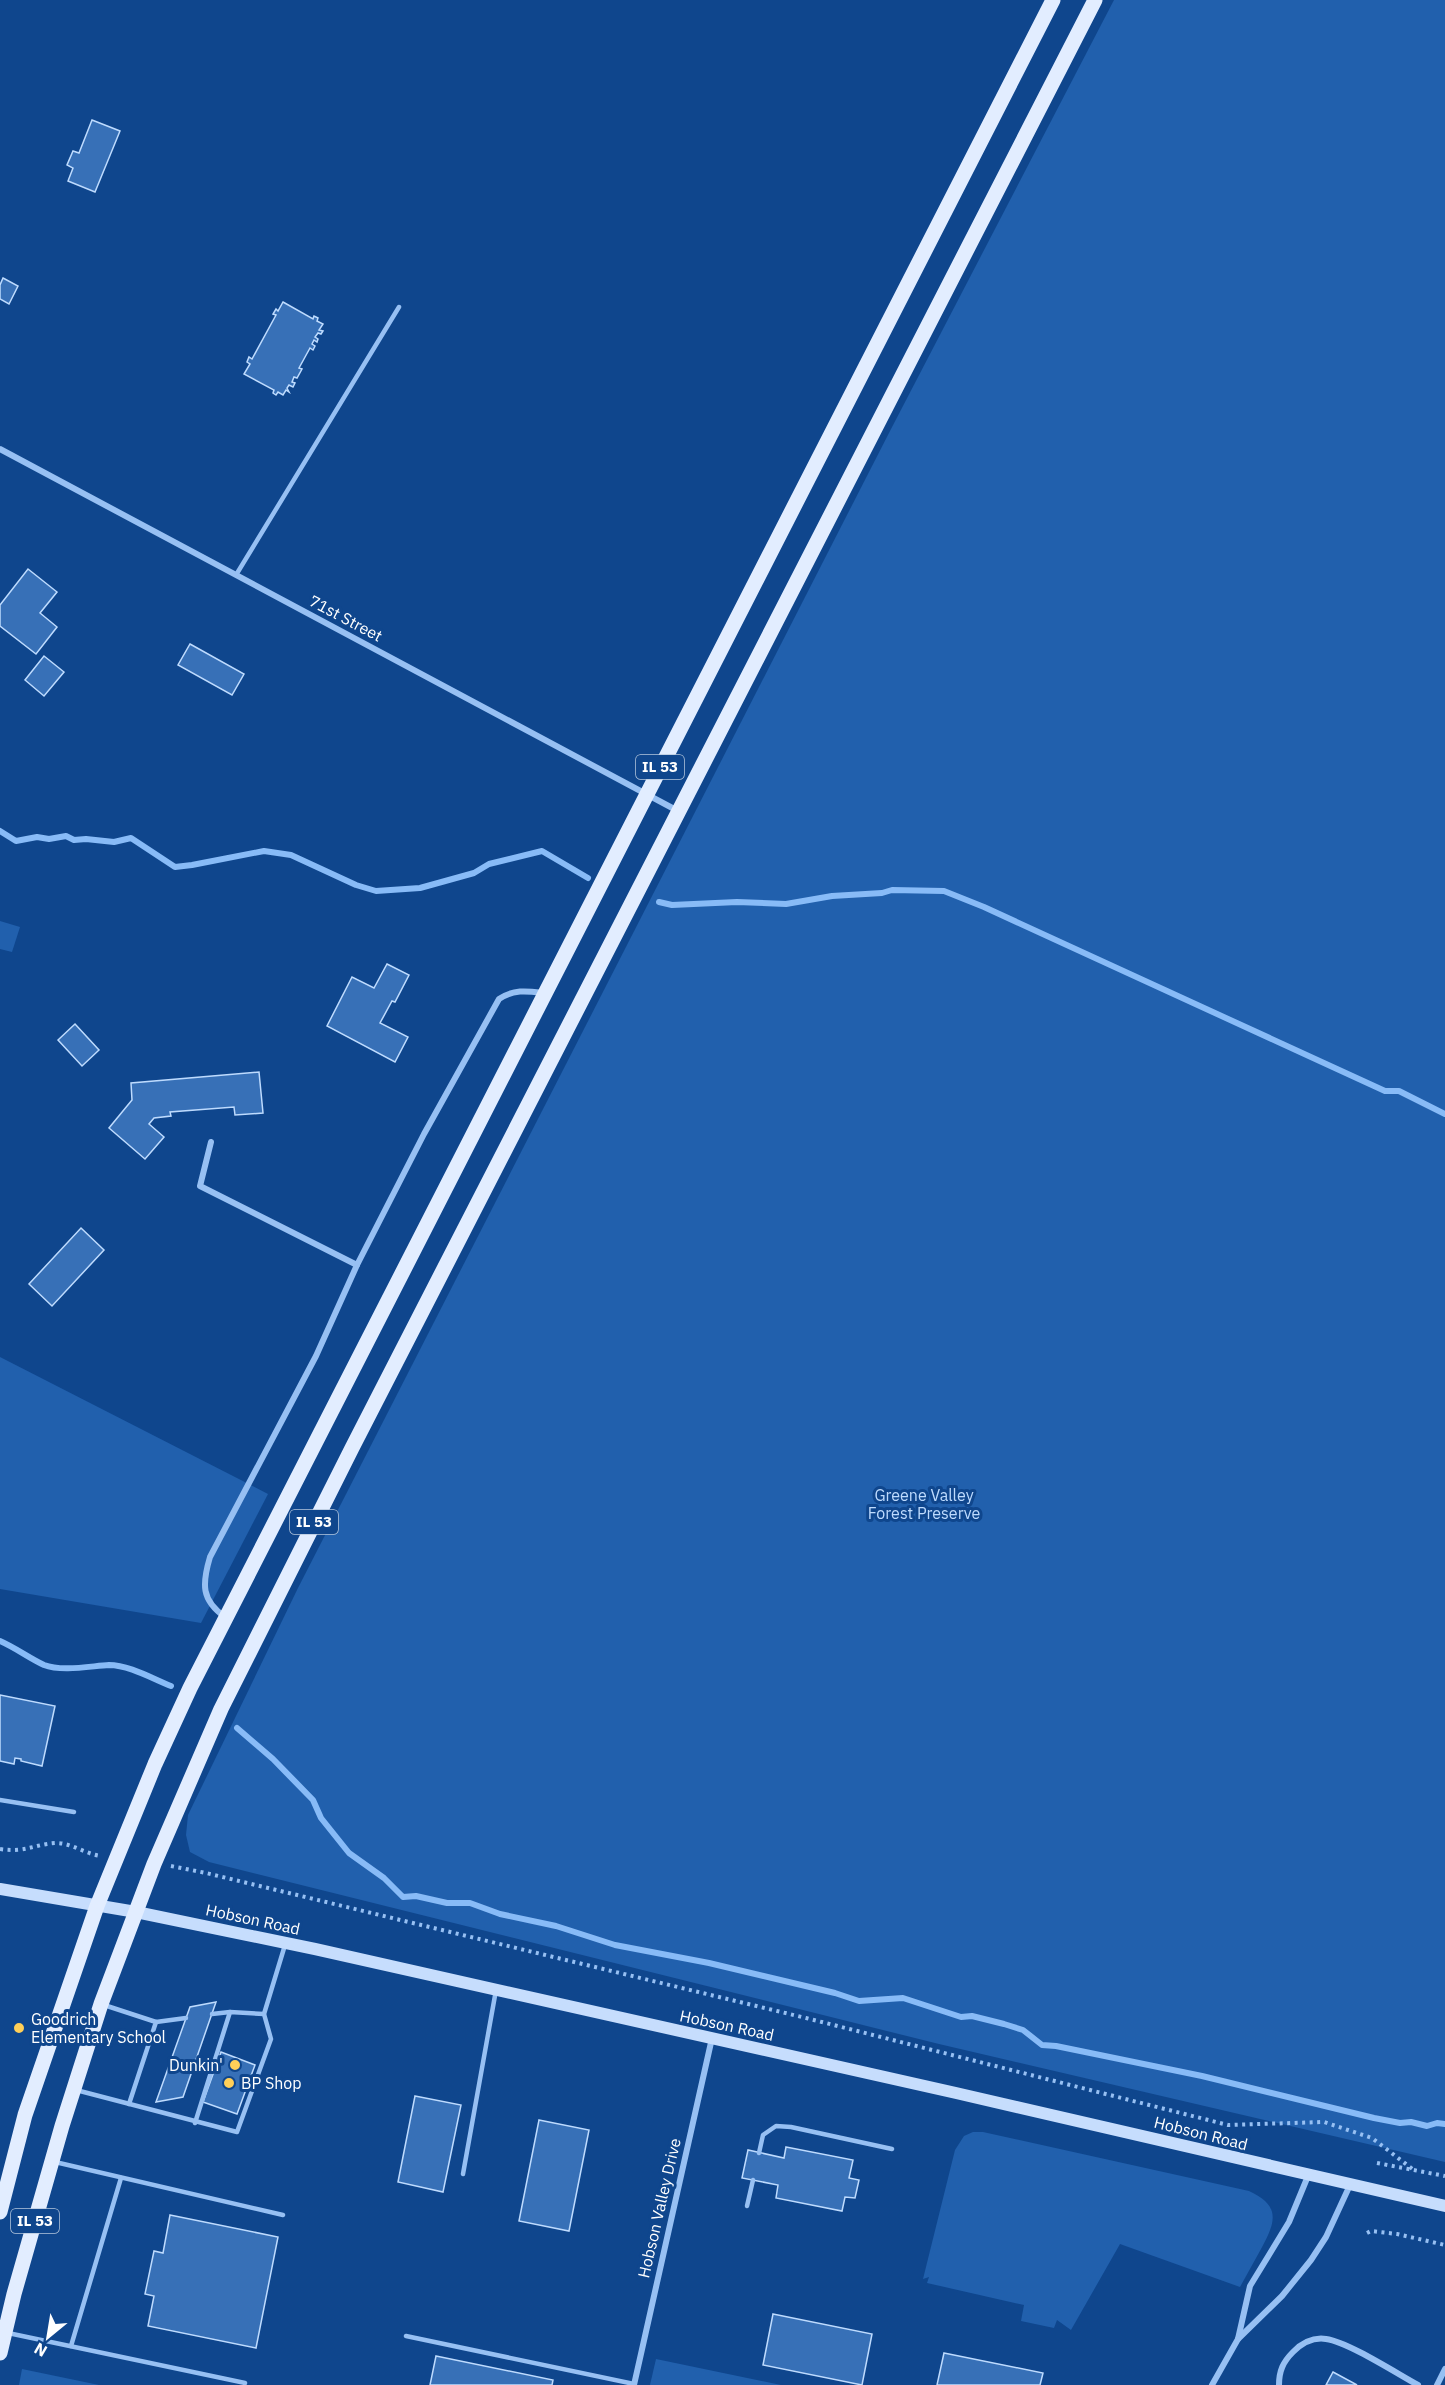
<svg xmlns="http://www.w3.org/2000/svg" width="1445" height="2385" viewBox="0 0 1445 2385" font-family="'IBM Plex Sans',sans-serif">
	<rect width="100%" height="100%" fill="#0f468d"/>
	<!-- green -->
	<g fill="#2160ad">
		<polygon points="1114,0 1445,0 1445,2162 939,2044 209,1862 190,1852 186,1835 188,1815 298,1588 890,431"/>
		<polygon points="0,921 20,927 12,952 0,949"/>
		<polygon points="0,1357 268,1494 201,1623 0,1589"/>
		<path d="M973 2132H983L1249 2191C1282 2206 1275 2223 1261 2249 1254 2262 1247 2274 1240 2287L1120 2244 1071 2330 1057 2320 1054 2328 1021 2321 1024 2305 927 2283 929 2277 923 2279 955 2150 964 2136Z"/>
		<polygon points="656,2359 781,2385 650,2385"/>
		<polygon points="22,2369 99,2385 19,2385"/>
	</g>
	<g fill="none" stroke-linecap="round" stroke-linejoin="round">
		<!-- stream -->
		<g stroke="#88bbf7" stroke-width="6">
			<polyline points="0,831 16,841 37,837 49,839 66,836 74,840 86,839 114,842 131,838 175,867 192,865 264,851 291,855 356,885 376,891 420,888 474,873 489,864 542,851 588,878"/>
			<polyline points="659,902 672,905 737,902 786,904 832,896 882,893 892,890 944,891 984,907 1385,1091 1399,1091 1445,1114"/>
			<path d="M0 1641C16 1648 29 1658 44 1665 62 1672 91 1666 109 1665 129 1665 153 1679 171 1686"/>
			<polyline points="237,1728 273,1759 313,1800 321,1818 349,1853 384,1878 403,1897 416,1896 447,1903 470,1903 500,1914 556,1926 615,1945 709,1963 835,1993 859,2001 903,1998 961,2017 972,2016 1004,2024 1023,2030 1042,2045 1056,2046 1202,2076 1374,2118 1400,2123 1411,2122 1427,2126 1437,2123 1445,2124"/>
		</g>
	</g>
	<!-- building -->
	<g fill="#3770b7" stroke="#bedbfe" stroke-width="1.5">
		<polygon points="92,120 120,131 95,192 68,181 73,168 67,165 73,151 79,153"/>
		<polygon points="3,278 18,286 9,304 0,299 0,285"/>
		<polygon points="283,302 313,319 314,316 318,318 317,321 323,324 319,330 323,331 321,334 318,333 315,337 318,339 317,342 314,340 312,344 315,346 313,350 310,348 299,368 302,369 297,378 294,377 292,382 295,383 293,387 289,385 287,388 289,392 286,390 283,395 278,392 276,395 273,393 274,390 244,374 250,364 247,362 249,357 252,359 276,315 273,314 276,309 278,311"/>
		<polygon points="28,569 57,592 40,613 57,627 36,654 0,626 0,605"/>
		<polygon points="190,644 244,674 232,695 178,665"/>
		<polygon points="44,656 64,672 44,696 25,680"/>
		<polygon points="387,964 409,975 395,1002 392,1001 380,1023 408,1037 395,1062 327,1026 352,977 374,988"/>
		<polygon points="75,1024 99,1050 82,1066 58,1040"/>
		<polygon points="259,1072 263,1113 235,1115 234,1107 170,1112 171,1116 154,1118 149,1124 164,1137 145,1159 109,1128 132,1100 131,1083"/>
		<polygon points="81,1228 104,1250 52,1306 29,1284"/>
		<polygon points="0,1695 55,1706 42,1766 21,1761 21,1759 15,1758 14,1764 0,1761"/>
		<polygon points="216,2002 183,2097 156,2102 190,2007"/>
		<polygon points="221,2052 255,2065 237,2114 203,2102"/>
		<polygon points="415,2096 461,2105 443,2192 398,2182"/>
		<polygon points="539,2120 589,2130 569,2231 519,2221"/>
		<polygon points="786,2147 853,2160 849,2178 859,2180 855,2198 845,2197 842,2211 776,2198 778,2185 742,2178 748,2150 784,2158"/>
		<polygon points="170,2215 278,2237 256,2348 148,2326 154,2296 145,2294 154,2251 163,2253"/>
		<polygon points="773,2314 872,2334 862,2385 763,2365"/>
		<polygon points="944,2353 1043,2373 1040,2385 937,2385"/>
		<polygon points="436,2356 553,2380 552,2385 430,2385"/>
		<polygon points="1333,2372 1357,2385 1326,2385"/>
	</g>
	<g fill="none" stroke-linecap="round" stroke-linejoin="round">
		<!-- path -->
		<g stroke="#97c0f3" stroke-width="4" stroke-dasharray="3 4.5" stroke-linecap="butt">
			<path d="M0 1849C25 1853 35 1844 56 1843 72 1843 85 1854 101 1856"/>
			<polyline points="171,1866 206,1873 806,2018 1228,2125 1324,2122 1372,2138 1415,2171"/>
			<polyline points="1377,2163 1445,2176"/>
			<polyline points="1367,2233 1371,2231 1397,2234 1445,2245"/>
		</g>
		<!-- service -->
		<g stroke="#97c0f3" stroke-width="4.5">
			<polyline points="236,575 399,307"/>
			<polyline points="0,1800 74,1812"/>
			<polyline points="104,2005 156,2022 129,2104"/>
			<polyline points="212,2014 230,2012"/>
			<polyline points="156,2022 186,2018"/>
			<polyline points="76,2090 237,2132 271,2039 264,2014 285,1945"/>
			<polyline points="195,2123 230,2012 264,2014"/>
			<polyline points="759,2153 763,2135 776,2126 791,2127 892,2149"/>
			<polyline points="55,2162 283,2215"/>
			<polyline points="463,2174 496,1990"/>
			<polyline points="747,2206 753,2180"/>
			<polyline points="8,2333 245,2383"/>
			<polyline points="406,2336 634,2384"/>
			<polyline points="71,2346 121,2178"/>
		</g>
		<!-- minor -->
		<g stroke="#97c0f3" stroke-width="6">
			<polyline points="0,449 678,811"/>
			<polyline points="211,1142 200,1186 357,1265"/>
			<path d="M225 1617C201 1600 202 1584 210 1557L316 1356 357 1265 424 1134 499 999C514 989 527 991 544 993"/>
			<polyline points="1238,2339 1250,2286 1289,2222 1308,2176"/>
			<polyline points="634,2385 712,2038"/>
			<polyline points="1212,2385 1238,2339 1282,2296 1311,2260 1326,2237 1350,2185"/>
			<path d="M1279 2385C1279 2371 1283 2362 1293 2352 1302 2343 1313 2337 1326 2339 1348 2342 1396 2373 1418 2385"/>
			<polyline points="1437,2385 1445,2369"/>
		</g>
		<!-- secondary -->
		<polyline stroke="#c6ddfd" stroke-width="12" points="0,1889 136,1912 315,1949 956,2093 1445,2206"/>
		<!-- primary -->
		<g stroke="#e2edff" stroke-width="15">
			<polyline points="0,2212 25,2115 97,1906 155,1764 190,1688 1053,0"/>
			<polyline points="0,2353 14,2294 62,2126 101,2004 154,1864 221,1709 352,1448 1095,0"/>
		</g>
	</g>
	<!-- markers -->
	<g fill="#ffcf58" stroke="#0f468d" stroke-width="2">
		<circle cx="19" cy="2028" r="6"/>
		<circle cx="235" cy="2065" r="6"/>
		<circle cx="229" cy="2083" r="6"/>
	</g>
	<g text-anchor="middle" stroke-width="6" stroke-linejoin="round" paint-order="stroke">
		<!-- shield labels -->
		<g fill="#0f468d" stroke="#b7c8dd" stroke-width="1.5">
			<rect x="636" y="755" width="48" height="24" rx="4.5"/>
			<rect x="290" y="1510" width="48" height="24" rx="4.5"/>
			<rect x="11" y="2209" width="48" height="24" rx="4.5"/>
		</g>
		<g font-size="15" font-weight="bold" fill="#fff">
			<text x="660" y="772">IL 53</text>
			<text x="314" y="1527">IL 53</text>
			<text x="35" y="2226">IL 53</text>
		</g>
		<!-- street labels -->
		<g font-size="16" fill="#fff" stroke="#0f468d">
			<text transform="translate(346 618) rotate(28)" y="6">71st Street</text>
			<text transform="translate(253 1919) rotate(12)" y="6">Hobson Road</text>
			<text transform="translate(727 2025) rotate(12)" y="6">Hobson Road</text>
			<text transform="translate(1201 2133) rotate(14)" y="6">Hobson Road</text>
			<text transform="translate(659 2208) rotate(-77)" y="6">Hobson Valley Drive</text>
		</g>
		<!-- park labels -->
		<g font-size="16" fill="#bedbfe" stroke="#0f468d">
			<text x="924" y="1501">Greene Valley<tspan x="924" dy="18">Forest Preserve</tspan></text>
		</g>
		<!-- poi labels -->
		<g font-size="16" fill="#fff" stroke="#0f468d" text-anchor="start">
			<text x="31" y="2025">Goodrich<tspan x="31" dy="18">Elementary School</tspan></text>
			<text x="223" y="2071" text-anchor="end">Dunkin'</text>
			<text x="241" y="2089">BP Shop</text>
		</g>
	</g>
	<!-- north arrow -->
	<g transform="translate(48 2337) rotate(210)" stroke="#0f468d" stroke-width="4.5" paint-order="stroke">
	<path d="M0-4.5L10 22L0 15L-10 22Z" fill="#ffffff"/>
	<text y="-9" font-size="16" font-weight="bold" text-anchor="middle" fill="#ffffff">N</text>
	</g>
</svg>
